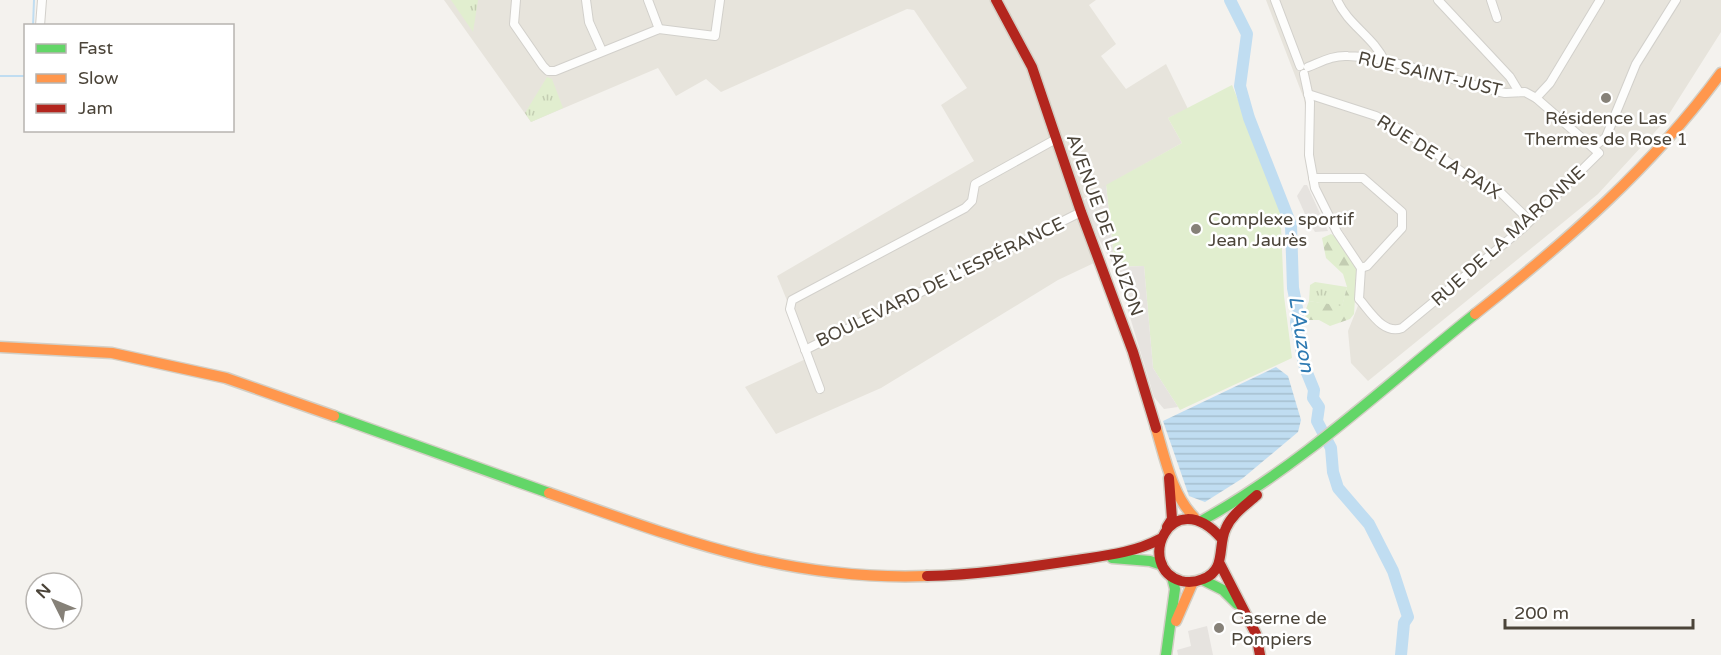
<svg xmlns="http://www.w3.org/2000/svg" width="1721" height="655" viewBox="0 0 1721 655" font-family="'Varela Round',sans-serif">
	<defs>
		<pattern id="grass-tufts" width="24" height="20" patternUnits="userSpaceOnUse" patternTransform="scale(1.5)"><rect width="24" height="20" fill="#e1eecf"/><path d="M3 7l-1-3M5 7V3M7 7l1-3M15 17l-1-3M17 17v-4M19 17l1-3" fill="none" stroke="#c3cdb2"/></pattern>
		<pattern id="forest-firs" width="22" height="20" patternUnits="userSpaceOnUse" patternTransform="scale(1.5)"><rect width="22" height="20" fill="#e1eecf"/><path d="M5 1l3.5 6h-7zM16 11l3.5 6h-7z" fill="#c3cdb2"/></pattern>
		<pattern id="water-rules" width="6" height="5" patternUnits="userSpaceOnUse" patternTransform="scale(1.5)"><rect width="6" height="5" fill="#c0ddf1"/><path d="M0 2.5h6" fill="none" stroke="#a6bfcf"/></pattern>
	</defs>
	<rect width="100%" height="100%" fill="#f4f2ee"/>
	<!-- residential -->
	<g fill="#e7e4dc">
		<polygon points="444,0 1096,0 1089,5 1116,44 1101,56 1126,89 1166,64 1188,109 1168,118 1182,143 1072,205 1094,263 1058,280 881,388 776,434 745,387 810,357 777,276 974,161 941,105 967,88 914,10 907,9 721,92 706,79 676,96 658,68 531,122"/>
		<polygon points="1266,0 1721,0 1721,32 1664,122 1598,194 1368,381 1351,363 1348,331 1363,293 1360,259 1326,205 1315,172 1304,99"/>
	</g>
	<!-- grass -->
	<g fill="url(#grass-tufts)">
		<polygon points="451,0 478,0 473,32"/>
		<polygon points="547,77 552,79 563,108 531,122 525,113"/>
		<polygon points="1315,282 1347,287 1342,307 1309,301 1310,285"/>
	</g>
	<!-- forest -->
	<polygon fill="url(#forest-firs)" points="1331,234 1338,238 1357,269 1354,314 1350,319 1330,326 1319,320 1308,320 1304,314 1309,301 1342,306 1347,287 1343,274 1326,258 1322,238"/>
	<!-- garden -->
	<polygon fill="#e1eecf" points="1232,85 1280,203 1284,296 1292,358 1180,410 1153,368 1144,266 1115,267 1106,185 1182,143 1168,118"/>
	<!-- parking -->
	<g fill="#e6e3df">
		<polygon points="1106,185 1114,258 1112,262 1097,236 1083,201"/>
		<polygon points="1304,185 1307,185 1328,231 1315,232 1305,214 1297,196"/>
		<polygon points="1144,266 1153,368 1178,407 1164,409 1154,397 1115,267"/>
		<polygon points="1207,626 1213,655 1178,655 1177,650 1191,646 1188,631"/>
	</g>
	<!-- water -->
	<polygon fill="url(#water-rules)" points="1276,367 1288,376 1301,420 1298,432 1243,478 1205,502 1189,496 1163,421"/>
	<g fill="none" stroke-linecap="round" stroke-linejoin="round">
		<!-- stream -->
		<g stroke="#c0ddf1" stroke-width="2">
			<polyline points="33,26 34,0"/>
			<polyline points="0,76 26,76"/>
		</g>
		<!-- river -->
		<polyline stroke="#c0ddf1" stroke-width="12" points="1230,0 1247,34 1240,86 1249,118 1291,225 1293,288 1298,313 1296,322 1305,368 1314,390 1313,398 1319,407 1317,421 1331,448 1333,472 1338,488 1369,524 1393,571 1408,617 1404,623 1401,655"/>
		<defs>
			<g id="street">
				<polyline points="516,0 514,24 543,66 548,71 555,71 659,29 715,36 720,0"/>
				<polyline points="586,0 589,22 602,51"/>
				<polyline points="648,0 659,29"/>
				<polyline points="1275,0 1300,66"/>
				<path d="M1337 0C1348 25 1374 37 1385 62"/>
				<polyline points="1438,0 1510,77 1519,92"/>
				<polyline points="1491,0 1497,18"/>
				<polyline points="40,26 42,0"/>
				<path d="M1304 74 1310 102 1309 155 1315 188 1337 232 1361 268 1359 299C1370 311 1383 335 1402 328L1523 228 1599 153 1536 98 1525 92 1505 93C1456 82 1396 58 1348 56 1333 55 1321 62 1308 67"/>
				<polyline points="1308,94 1376,116 1410,135 1472,179 1496,188 1529,220"/>
				<polyline points="1536,98 1550,83 1600,0"/>
				<polyline points="1595,146 1606,137 1636,64 1676,0"/>
				<polyline points="1313,178 1363,178 1402,212 1402,228 1367,266 1361,268"/>
				<polyline points="805,350 1081,212"/>
				<polyline points="820,389 790,309 792,300 965,208 972,201 975,184 1056,139"/>
			</g>
			<g id="fast">
				<polyline points="334,416 549,493"/>
				<path d="M1203 520C1302 465 1386 385 1475 314"/>
				<polyline points="1112,558 1150,561 1162,565"/>
				<polyline points="1203,580 1223,590 1237,604"/>
				<polyline points="1166,655 1175,589 1172,577"/>
			</g>
			<g id="slow">
				<path d="M1475 314C1566 242 1652 167 1721 73"/>
				<polyline points="0,347 112,353 226,378 334,416"/>
				<path d="M1156 428C1165 458 1172 495 1194 517"/>
				<path d="M549 493C680 539 785 581 927 576"/>
				<polyline points="1176,621 1193,582"/>
			</g>
			<g id="jam">
				<polyline points="996,0 1032,67 1081,212 1133,352 1156,428"/>
				<polyline points="1167,527 1172,519 1169,478"/>
				<path d="M1221 538C1171 482 1134 567 1181 581 1189 583 1196 582 1203 579 1227 570 1217 546 1226 528 1232 514 1246 505 1257 495"/>
				<polyline points="1220,564 1256,634 1260,655"/>
				<path d="M927 576C975 575 1023 568 1070 561 1101 556 1132 554 1160 539"/>
			</g>
		</defs>
		<!-- street casing -->
		<use href="#street" stroke="#d2d0cb" stroke-width="10"/>
		<!-- fast casing -->
		<use href="#fast" stroke="#d3cfc5" stroke-width="13"/>
		<!-- slow casing -->
		<use href="#slow" stroke="#d3cfc5" stroke-width="13"/>
		<!-- jam casing -->
		<use href="#jam" stroke="#d3cfc5" stroke-width="13"/>
		<!-- street -->
		<use href="#street" stroke="#fdfdfc" stroke-width="8"/>
		<!-- fast -->
		<use href="#fast" stroke="#63d668" stroke-width="10"/>
		<!-- slow -->
		<use href="#slow" stroke="#ff974d" stroke-width="10"/>
		<!-- jam -->
		<use href="#jam" stroke="#b3261e" stroke-width="10"/>
	</g>
	<!-- markers -->
	<g fill="#868178" stroke="#fff" stroke-width="2">
		<circle cx="1606" cy="98" r="6"/>
		<circle cx="1196" cy="229" r="6"/>
		<circle cx="1219" cy="628" r="6"/>
	</g>
	<g text-anchor="middle" stroke-width="5" stroke-linejoin="round" paint-order="stroke">
		<!-- street labels -->
		<g font-size="18" fill="#4b4439" stroke="#fff">
			<text transform="translate(1430 74) rotate(13)" y="6">RUE SAINT-JUST</text>
			<text transform="translate(1439 157) rotate(32)" y="6">RUE DE LA PAIX</text>
			<text transform="translate(1105 225) rotate(70)" y="6">AVENUE DE L'AUZON</text>
			<text transform="translate(1508 236) rotate(-42)" y="6">RUE DE LA MARONNE</text>
			<text transform="translate(940 282) rotate(-26)" y="6">BOULEVARD DE L'ESPÉRANCE</text>
		</g>
		<!-- poi labels -->
		<g font-size="18" fill="#4b4439" stroke="#fff" text-anchor="start">
			<text x="1606" y="124" text-anchor="middle">Résidence Las<tspan x="1606" dy="21">Thermes de Rose 1</tspan></text>
			<text x="1208" y="225">Complexe sportif<tspan x="1208" dy="21">Jean Jaurès</tspan></text>
			<text x="1231" y="624">Caserne de<tspan x="1231" dy="21">Pompiers</tspan></text>
		</g>
		<!-- water labels -->
		<g font-size="20" font-style="italic" fill="#2e7ab2" stroke="#fff">
			<text transform="translate(1302 334) rotate(81)" y="7">L'Auzon</text>
		</g>
	</g>
	<!-- legend -->
	<rect x="24" y="24" width="210" height="108" fill="#ffffff" stroke="#b7b4b0" stroke-width="1.5"/>
	<rect x="36" y="44" width="30" height="9" fill="#63d668" stroke="#b7b4b0" stroke-width="1.5"/>
	<text x="78" y="54" font-size="18" fill="#4b4439">Fast</text>
	<rect x="36" y="74" width="30" height="9" fill="#ff974d" stroke="#b7b4b0" stroke-width="1.5"/>
	<text x="78" y="84" font-size="18" fill="#4b4439">Slow</text>
	<rect x="36" y="104" width="30" height="9" fill="#b3261e" stroke="#b7b4b0" stroke-width="1.5"/>
	<text x="78" y="114" font-size="18" fill="#4b4439">Jam</text>
	<!-- north arrow -->
	<g transform="translate(54 601) rotate(313)"><circle r="28" fill="#ffffff" stroke="#b7b4b0" stroke-width="1.5"/>
	<path d="M0-4.5L10 22L0 15L-10 22Z" fill="#868178"/>
	<text y="-9" font-size="16" font-weight="bold" text-anchor="middle" fill="#4b4439">N</text>
	</g>
	<!-- scale -->
	<path d="M1505 619v9h188v-9" fill="none" stroke="#4b4439" stroke-width="3"/>
	<text x="1514" y="619" font-size="18" fill="#4b4439" stroke="#ffffff" stroke-width="4.5" paint-order="stroke">200 m</text>
</svg>
